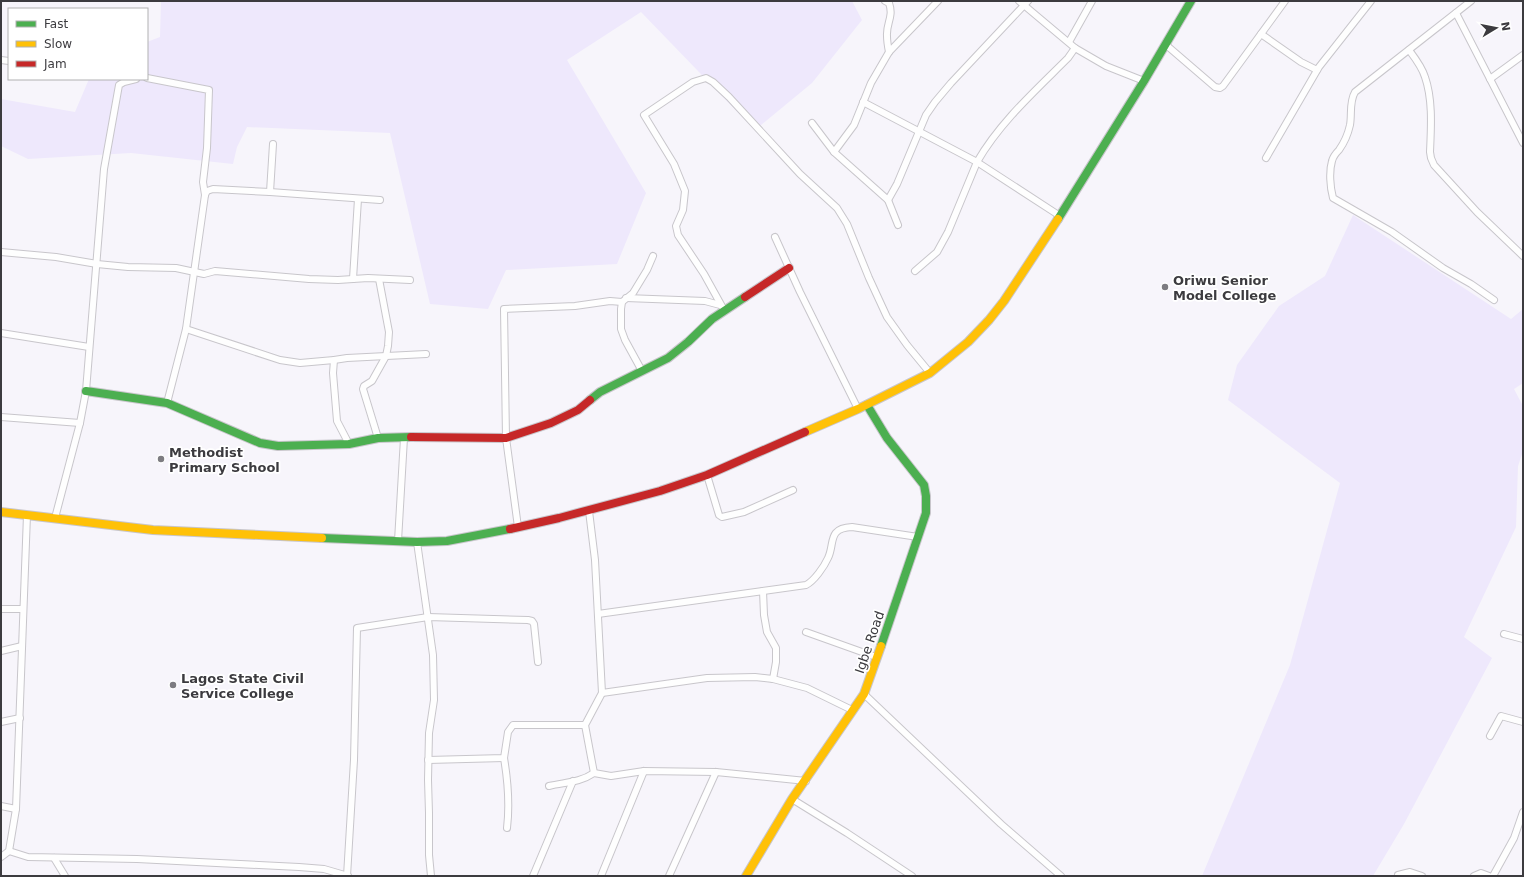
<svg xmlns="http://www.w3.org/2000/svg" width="1524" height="877" viewBox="0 0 1524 877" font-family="'DejaVu Sans',sans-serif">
	<rect width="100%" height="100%" fill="#f7f5fb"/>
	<!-- green -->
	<g fill="#eee8fc">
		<polygon points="161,1 852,1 862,20 812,83 755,130 641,12 567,60 646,193 617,264 506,270 488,309 430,304 390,133 247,127 237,147 233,164 131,153 28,159 1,146 1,99 75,112 89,79 147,79 147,42 160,37"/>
		<polygon points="1353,215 1511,319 1523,309 1523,383 1514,389 1523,406 1523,451 1518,466 1516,527 1464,637 1492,658 1404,824 1373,876 1202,876 1290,665 1340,483 1228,400 1237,365 1279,306 1325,276"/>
	</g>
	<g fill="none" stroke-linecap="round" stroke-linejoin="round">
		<defs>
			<g id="street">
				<path d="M885 1 889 3C894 17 886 23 887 36 887 41 888 47 889 52"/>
				<polyline points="1019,1 1075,48 1106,66 1144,81"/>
				<path d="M1471 1 1355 92C1349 102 1352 114 1350 125 1348 134 1344 143 1339 150 1336 153 1333 157 1332 161 1329 171 1330 187 1333 198L1392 232 1443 268 1471 284 1494 300"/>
				<polyline points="1456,13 1523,143"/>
				<polyline points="1261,34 1301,62 1317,70"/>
				<polyline points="1069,42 1092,1"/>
				<polyline points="1165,44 1215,87 1220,88 1223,86 1285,1"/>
				<path d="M1409 50C1415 58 1422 67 1425 77 1433 100 1431 128 1430 152L1431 158 1434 165 1477 212 1523 256"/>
				<polyline points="1,60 9,61"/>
				<polyline points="147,78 209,90 207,148 203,182 205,195"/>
				<polyline points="1490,79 1523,55"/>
				<polyline points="863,102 977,162 1060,216"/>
				<polyline points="812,123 834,152"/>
				<polyline points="1266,158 1319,67 1371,1"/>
				<polyline points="270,192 273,144"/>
				<polyline points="888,200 897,184 926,115 935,102 951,83 1028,1"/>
				<polyline points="898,225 888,200 834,152 854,125 871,83 889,52 938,1"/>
				<polyline points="775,237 800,292 858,409"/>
				<polyline points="1,252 56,257 97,264 128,267 176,268 204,274 215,271 309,279 338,280 368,278 410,280"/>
				<path d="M915 271 937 252 948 232 977 162C1000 122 1036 90 1068 58L1075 48"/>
				<polyline points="353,279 358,199"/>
				<polyline points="626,298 705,301 720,305"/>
				<polyline points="724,310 704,274 678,235 676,226 683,210 685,191 674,164 644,115 693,82 706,78 713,82 729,97 800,174 837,208 847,224 869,278 887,317 907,345 930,373"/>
				<polyline points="186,329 280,360 300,363 334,360 347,358 426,354"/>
				<polyline points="1,333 89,347"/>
				<polyline points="334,360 333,373 337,421 349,444"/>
				<polyline points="642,371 625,340 621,329 621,309 622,302 633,293 647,270 653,256"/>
				<polyline points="167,403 186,329 205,195 207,191 213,189 270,192 380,200"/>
				<polyline points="1,417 80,423"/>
				<polyline points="378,438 363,389 364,386 372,381 386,356 388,346 389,332 379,279"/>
				<polyline points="707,475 719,515 722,517 744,512 793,490"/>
				<polyline points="589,511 595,560 602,693 585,725 594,773"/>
				<polyline points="55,518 80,423 86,391 104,169 119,85 124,82 136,79"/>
				<polyline points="518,527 506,438 504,309 575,306 610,301 622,302"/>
				<polyline points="398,541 404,438"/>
				<polyline points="417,542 433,655 434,700 429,733 428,780 429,813 429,855 431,876"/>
				<polyline points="763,591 764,615 767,632 776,648 776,662 773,679"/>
				<polyline points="1,609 23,609"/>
				<path d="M598 614 806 585C814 581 824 567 828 558 835 544 827 528 852 527L918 537"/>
				<polyline points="806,632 876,657"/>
				<polyline points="1504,634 1523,639"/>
				<polyline points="1,651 22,646"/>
				<polyline points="602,693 707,678 755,677 773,679 807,688 852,710"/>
				<polyline points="864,694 1001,824 1061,876"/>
				<polyline points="1,722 20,718"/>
				<polyline points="1490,736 1501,716 1523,722"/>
				<path d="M504 758C508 782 510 803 507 828"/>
				<polyline points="428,760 504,758 508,732 513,725 585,725"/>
				<path d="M549 786C566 782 579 783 594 773L611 776 644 771 716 772 806 781"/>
				<polyline points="792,799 847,833 912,876"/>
				<polyline points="1,806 16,809"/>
				<polyline points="9,851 28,857 137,859 299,867 324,869 348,876"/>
				<polyline points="1,857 9,851 16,809 27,515"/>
				<polyline points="54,858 65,876"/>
				<polyline points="1398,875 1410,872 1422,876"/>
				<polyline points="347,876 354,760 357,628 428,617 528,620 532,621 534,624 538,662"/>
				<polyline points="533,876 573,781"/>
				<polyline points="601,876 644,771"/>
				<polyline points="669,876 716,772"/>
				<polyline points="1474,876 1481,873 1489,876"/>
				<polyline points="1493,876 1514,838 1523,812"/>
			</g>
			<g id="fast">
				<polyline points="1058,219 1144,81 1191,1"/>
				<polyline points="86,391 167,403 260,443 278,446 349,444 378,438 411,437"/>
				<polyline points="590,400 600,392 668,358 688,342 712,319 745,297"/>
				<polyline points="867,405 887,438 924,485 926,496 926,513 881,646"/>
				<polyline points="322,538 417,542 447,541 510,529"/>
			</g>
			<g id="slow">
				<polyline points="805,432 858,409 930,373 968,342 989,320 1004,301 1058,219"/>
				<polyline points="1,512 153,530 322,538"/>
				<polyline points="746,876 792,799 864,694 881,646"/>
			</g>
			<g id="jam">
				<polyline points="745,297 789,268"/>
				<polyline points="411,437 506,438 551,423 578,410 590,400"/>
				<polyline points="510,529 559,518 660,491 707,475 805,432"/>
			</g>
		</defs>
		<!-- street casing -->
		<use href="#street" stroke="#c8c6cb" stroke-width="8"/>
		<!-- fast casing -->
		<use href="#fast" stroke="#c8c6cb" stroke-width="10"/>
		<!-- slow casing -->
		<use href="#slow" stroke="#c8c6cb" stroke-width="10"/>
		<!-- jam casing -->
		<use href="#jam" stroke="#c8c6cb" stroke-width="10"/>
		<!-- street -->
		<use href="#street" stroke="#fefefe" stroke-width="6"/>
		<!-- fast -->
		<use href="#fast" stroke="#4caf50" stroke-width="8"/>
		<!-- slow -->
		<use href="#slow" stroke="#ffc107" stroke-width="8"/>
		<!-- jam -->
		<use href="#jam" stroke="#c62828" stroke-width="8"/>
	</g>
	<!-- markers -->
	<g fill="#7d7c81" stroke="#fff" stroke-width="1.5">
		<circle cx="1165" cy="287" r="4"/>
		<circle cx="161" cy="459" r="4"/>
		<circle cx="173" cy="685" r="4"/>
	</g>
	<g text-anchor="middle" stroke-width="3.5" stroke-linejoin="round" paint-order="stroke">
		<!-- poi labels -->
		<g font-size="13" font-weight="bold" fill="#3c3b3f" stroke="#fff" text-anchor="start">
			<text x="1173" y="285">Oriwu Senior<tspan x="1173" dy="15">Model College</tspan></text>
			<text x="169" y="457">Methodist<tspan x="169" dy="15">Primary School</tspan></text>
			<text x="181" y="683">Lagos State Civil<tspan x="181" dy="15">Service College</tspan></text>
		</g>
		<!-- street labels -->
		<g font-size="13" fill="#3c3b3f" stroke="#fff">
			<text transform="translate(869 642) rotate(-71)" y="5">Igbe Road</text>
		</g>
	</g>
	<!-- border -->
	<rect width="1524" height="877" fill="none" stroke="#3c3b3f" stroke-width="4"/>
	<!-- legend -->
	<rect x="8" y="8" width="140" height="72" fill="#ffffff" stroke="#b1b1b2"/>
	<rect x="16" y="21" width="20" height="6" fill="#4caf50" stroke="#b1b1b2"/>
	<text x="44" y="28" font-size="12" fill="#3c3b3f">Fast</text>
	<rect x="16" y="41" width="20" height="6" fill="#ffc107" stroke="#b1b1b2"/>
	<text x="44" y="48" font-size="12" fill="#3c3b3f">Slow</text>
	<rect x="16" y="61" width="20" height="6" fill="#c62828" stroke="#b1b1b2"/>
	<text x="44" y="68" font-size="12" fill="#3c3b3f">Jam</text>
	<!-- north arrow -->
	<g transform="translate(1496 28) rotate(80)" stroke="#ffffff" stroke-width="3" paint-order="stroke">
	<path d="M0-3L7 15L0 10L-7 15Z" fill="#3c3b3f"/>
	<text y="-6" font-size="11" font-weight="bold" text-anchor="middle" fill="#3c3b3f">N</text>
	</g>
</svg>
